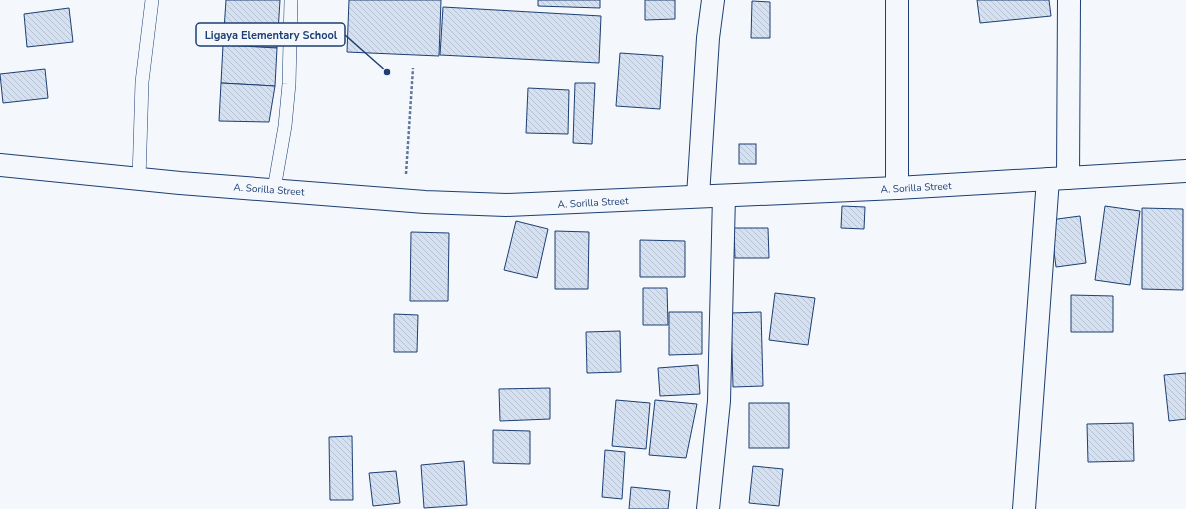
<svg xmlns="http://www.w3.org/2000/svg" width="1186" height="509" viewBox="0 0 1186 509" font-family="'Nunito Sans',sans-serif">
	<defs>
		<pattern id="building-back-hatch" width="6" height="6" patternUnits="userSpaceOnUse"><rect width="6" height="6" fill="#d5e0f0"/><path d="M-1 5l2 2M0 0l6 6M5-1l2 2" fill="none" stroke="#b6c1d1"/></pattern>
	</defs>
	<rect width="100%" height="100%" fill="#f4f7fb"/>
	<!-- building -->
	<g fill="url(#building-back-hatch)" stroke="#1d3f73">
		<polygon points="226,0 280,0 277,48 223,45"/>
		<polygon points="349,0 441,0 439,56 347,52"/>
		<polygon points="538,0 600,0 600,8 538,6"/>
		<polygon points="645,0 675,0 675,19 645,20"/>
		<polygon points="977,0 1049,0 1051,16 980,23"/>
		<polygon points="752,1 770,2 770,38 751,38"/>
		<polygon points="443,7 601,16 599,63 440,55"/>
		<polygon points="69,8 73,42 27,47 24,14"/>
		<polygon points="223,45 277,48 275,86 221,83"/>
		<polygon points="620,53 663,56 660,109 616,106"/>
		<polygon points="45,69 48,98 3,103 0,74"/>
		<polygon points="221,83 275,86 269,122 219,121"/>
		<polygon points="575,83 595,83 592,144 573,143"/>
		<polygon points="528,88 569,90 568,134 526,133"/>
		<rect x="739" y="144" width="17" height="20"/>
		<polygon points="842,206 865,207 864,229 841,228"/>
		<polygon points="1105,206 1140,211 1130,285 1095,280"/>
		<polygon points="1142,208 1183,209 1183,290 1142,289"/>
		<polygon points="1080,216 1086,263 1056,267 1050,220"/>
		<polygon points="516,221 548,229 537,278 504,270"/>
		<polygon points="734,228 768,228 769,258 735,258"/>
		<polygon points="555,231 589,232 588,289 555,289"/>
		<polygon points="411,232 449,233 448,301 410,301"/>
		<polygon points="640,240 685,241 685,277 640,277"/>
		<polygon points="643,288 667,288 668,325 643,325"/>
		<polygon points="775,293 815,298 808,345 769,340"/>
		<polygon points="1071,295 1113,296 1113,332 1071,332"/>
		<polygon points="669,312 702,312 702,354 669,355"/>
		<polygon points="761,312 763,386 733,387 731,313"/>
		<polygon points="394,314 418,315 417,352 394,352"/>
		<polygon points="620,331 621,372 587,373 586,332"/>
		<polygon points="698,365 700,394 660,396 658,368"/>
		<polygon points="1186,373 1186,419 1169,421 1164,375"/>
		<polygon points="550,388 550,419 500,421 499,389"/>
		<polygon points="616,400 650,403 646,449 612,446"/>
		<polygon points="655,400 697,404 686,458 649,455"/>
		<rect x="749" y="403" width="40" height="45"/>
		<polygon points="1133,423 1134,461 1088,462 1087,424"/>
		<polygon points="493,430 530,431 530,464 493,463"/>
		<polygon points="352,436 353,500 330,500 329,437"/>
		<polygon points="605,450 625,452 622,499 602,497"/>
		<polygon points="464,461 467,505 424,508 421,465"/>
		<polygon points="753,466 783,469 779,506 749,503"/>
		<polygon points="396,471 400,503 373,506 369,473"/>
		<polygon points="631,487 670,491 668,509 629,509"/>
	</g>
	<g fill="none" stroke-linecap="round" stroke-linejoin="round">
		<defs>
			<g id="lane">
				<polyline points="139,179 142,82 152,0"/>
				<polyline points="274,189 285,126 289,84 291,0"/>
			</g>
			<g id="street">
				<polyline points="897,0 897,188"/>
				<polyline points="1068,178 1069,0"/>
				<polyline points="698,196 708,38 713,0"/>
				<polyline points="708,509 719,401 724,196"/>
				<polyline points="1024,509 1048,179"/>
			</g>
			<polyline id="secondary" points="0,165 180,183 425,202 506,205 897,188 1186,171"/>
		</defs>
		<!-- lane casing -->
		<use href="#lane" stroke="#1d3f73" stroke-width="14"/>
		<!-- street casing -->
		<use href="#street" stroke="#1d3f73" stroke-width="24"/>
		<!-- secondary casing -->
		<use href="#secondary" stroke="#1d3f73" stroke-width="24"/>
		<!-- path -->
		<polyline stroke="#5e769c" stroke-width="2.5" stroke-dasharray="3 2" stroke-linecap="butt" points="406,174 413,68"/>
		<!-- lane -->
		<use href="#lane" stroke="#f4f7fb" stroke-width="13"/>
		<!-- street -->
		<use href="#street" stroke="#f4f7fb" stroke-width="22"/>
		<!-- secondary -->
		<use href="#secondary" stroke="#f4f7fb" stroke-width="22"/>
	</g>
	<g text-anchor="middle" stroke-width="3" stroke-linejoin="round" paint-order="stroke">
		<!-- street labels -->
		<g font-size="10" fill="#1d3f73" stroke="#f4f7fb">
			<text transform="translate(916 187) rotate(-3)" y="4">A. Sorilla Street</text>
			<text transform="translate(269 189) rotate(4)" y="4">A. Sorilla Street</text>
			<text transform="translate(593 202) rotate(-3)" y="4">A. Sorilla Street</text>
		</g>
	</g>
	<!-- callouts -->
	<path fill="none" stroke="#1d3f73" stroke-width="1.5" d="M387 72L345 35"/>
	<circle fill="#1d3f73" stroke="#f4f7fb" stroke-width="1.5" cx="387" cy="72" r="4"/>
	<rect fill="#f4f7fb" stroke="#1d3f73" stroke-width="1.5" x="196" y="23" width="149" height="23" rx="4"/>
	<g font-size="11" text-anchor="middle" font-weight="bold" fill="#1d3f73">
		<text x="271" y="39">Ligaya Elementary School</text>
	</g>
</svg>
